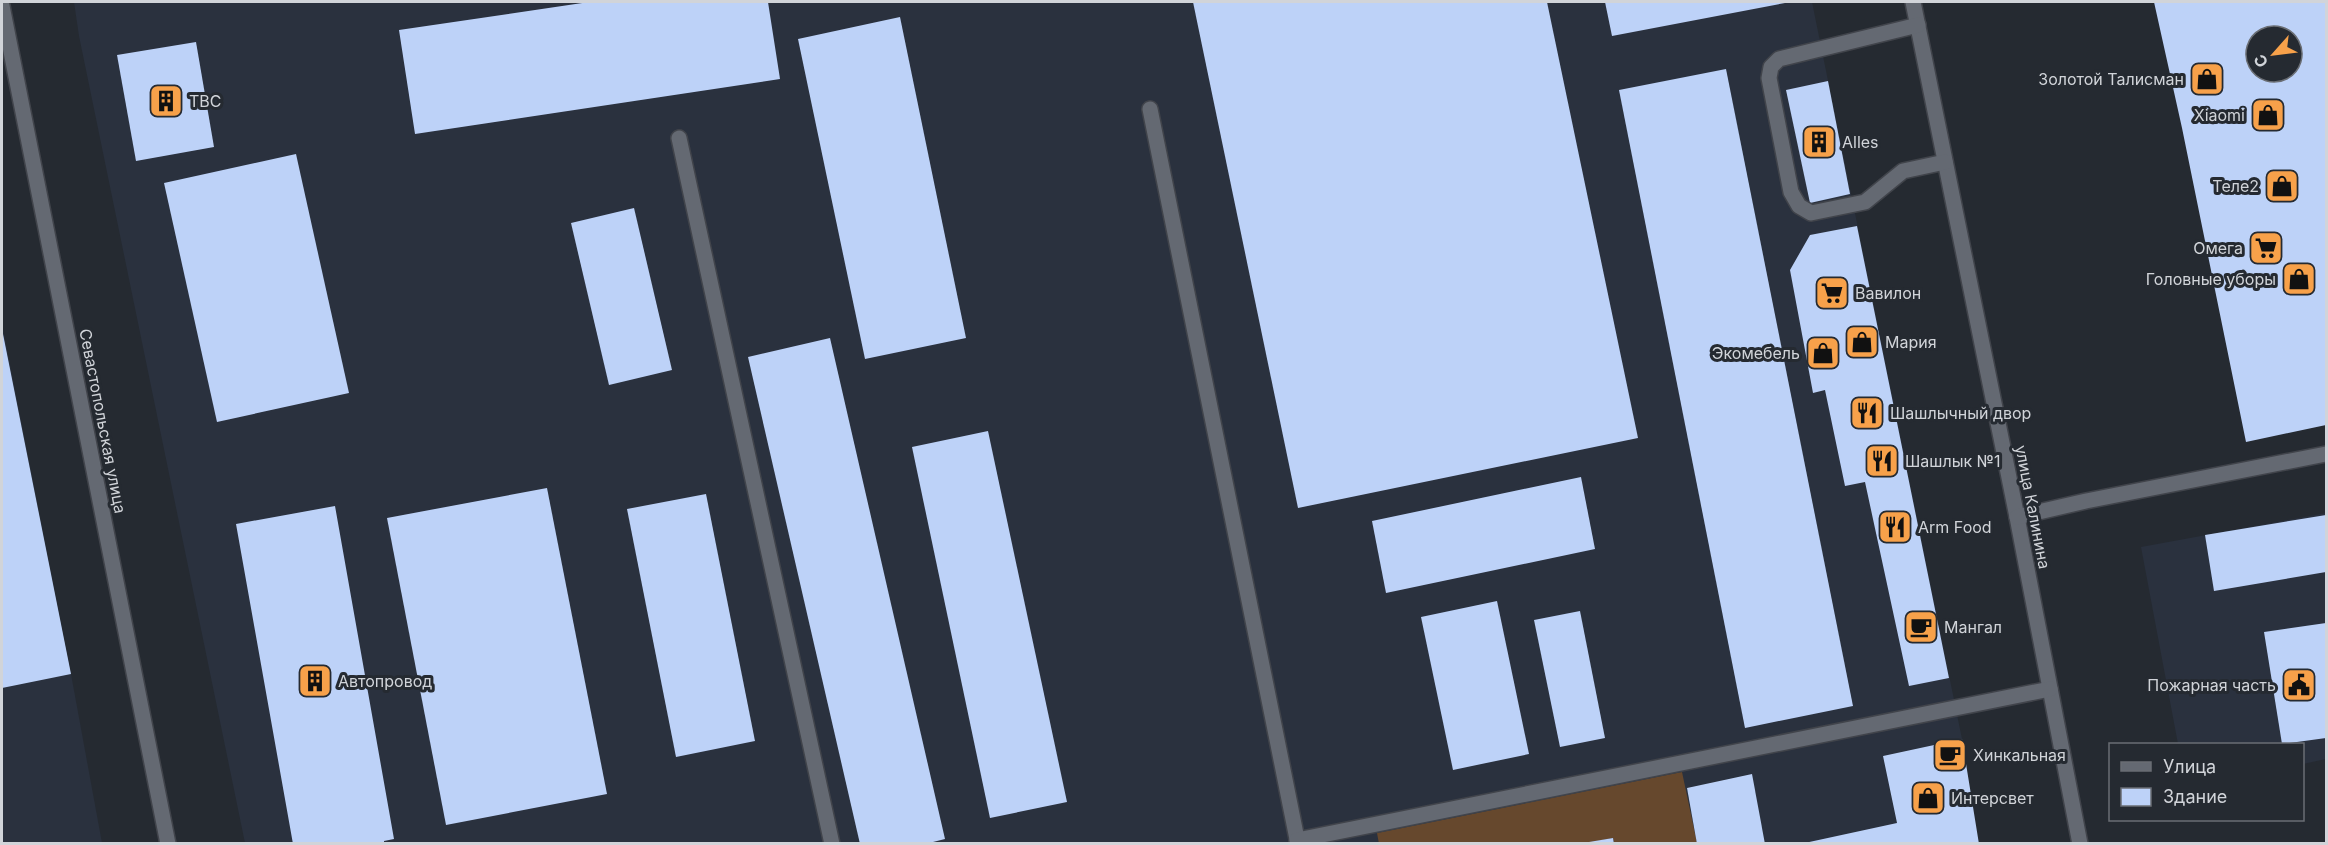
<svg xmlns="http://www.w3.org/2000/svg" width="2328" height="845" viewBox="0 0 2328 845" font-family="Inter,sans-serif">
	<rect width="100%" height="100%" fill="#252a31"/>
	<!-- built -->
	<g fill="#2a313e">
		<polygon points="74,2 1812,2 1962,739 1883,756 1901,843 1765,843 1751,774 1687,788 1697,844 1614,843 1613,838 1583,844 245,843 79,36"/>
		<polygon points="2,324 71,674 102,843 2,843"/>
		<polygon points="2326,513 2326,759 2303,764 2302,744 2178,744 2141,547"/>
	</g>
	<!-- forest -->
	<polygon fill="#66482d" points="1682,772 1697,843 1614,843 1613,838 1583,844 1379,844 1377,833"/>
	<!-- building -->
	<g fill="#bdd2f8" fill-rule="evenodd">
		<polygon points="589,2 768,2 780,79 415,134 399,30"/>
		<polygon points="1193,2 1547,2 1638,438 1298,508"/>
		<polygon points="1605,2 1785,2 1785,3 1612,36"/>
		<path d="M2154 2H2326V425L2246 442 2182 128ZM2256 36H2292V72H2256Z"/>
		<polygon points="900,17 966,338 865,359 798,39"/>
		<polygon points="196,42 214,147 136,161 117,55"/>
		<polygon points="1726,69 1853,706 1745,728 1619,90"/>
		<polygon points="1828,81 1850,194 1810,203 1786,90"/>
		<polygon points="296,154 349,393 217,422 164,183"/>
		<polygon points="634,208 672,370 609,385 571,223"/>
		<polygon points="1857,226 1949,678 1909,686 1865,482 1845,486 1825,390 1813,393 1790,270 1810,235"/>
		<polygon points="2,329 71,674 2,688"/>
		<polygon points="830,338 945,839 925,844 860,844 748,357"/>
		<polygon points="988,431 1067,802 990,818 912,447"/>
		<polygon points="1581,477 1595,549 1386,593 1372,521"/>
		<polygon points="547,488 607,794 446,825 387,518"/>
		<polygon points="706,494 755,741 676,757 627,509"/>
		<polygon points="335,506 394,839 384,841 384,844 293,844 236,524"/>
		<polygon points="2326,515 2326,572 2214,591 2205,535"/>
		<polygon points="1497,601 1529,754 1453,770 1421,617"/>
		<polygon points="1580,611 1605,738 1560,747 1534,620"/>
		<polygon points="2326,623 2326,738 2282,744 2264,632"/>
		<polygon points="1962,739 1979,844 1800,844 1897,823 1883,756"/>
		<polygon points="1752,774 1765,844 1697,844 1687,788"/>
		<polygon points="1613,838 1614,844 1589,844 1589,842"/>
	</g>
	<g fill="none" stroke-linecap="round" stroke-linejoin="round">
		<defs>
			<g id="minor">
				<polyline points="1913,2 2017,517 2080,844"/>
				<polyline points="2,6 168,844"/>
				<polyline points="1918,25 1779,59 1771,67 1769,78 1791,192 1799,206 1811,213 1865,202 1903,171 1945,162"/>
				<polyline points="1150,109 1298,844"/>
				<polyline points="679,138 832,844"/>
				<polyline points="2017,517 2086,501 2326,454"/>
				<polyline points="1297,840 2050,689"/>
			</g>
		</defs>
		<!-- minor casing -->
		<use href="#minor" stroke="#41444b" stroke-width="18"/>
		<!-- minor -->
		<use href="#minor" stroke="#646972" stroke-width="15"/>
	</g>
	<!-- icons -->
	<defs>
		<symbol id="shop-square" viewBox="-11 -11 22 22"><rect x="-9" y="-9" width="18" height="18" rx="4" fill="#f7a14a" stroke="#252a31"/><path d="M-5-2.5h2.3a2.7 3.5 0 0 1 5.4 0H5L5.5 6h-11ZM-1.5-2.5h3a1.5 2.3 0 0 0-3 0Z" fill="#111"/></symbol>
		<symbol id="building-square" viewBox="-11 -11 22 22"><rect x="-9" y="-9" width="18" height="18" rx="4" fill="#f7a14a" stroke="#252a31"/><path d="M-4-6H4V6H1V3H-1V6H-4ZM-2.5-4.3h1.7v1.8h-1.7ZM.8-4.3h1.7v1.8H.8ZM-2.5-1h1.7V.8h-1.7ZM.8-1h1.7V.8H.8Z" fill="#111"/></symbol>
		<symbol id="supermarket-square" viewBox="-11 -11 22 22"><rect x="-9" y="-9" width="18" height="18" rx="4" fill="#f7a14a" stroke="#252a31"/><path d="M-6-5.5h2.5l.6 2H6L4.5 2H-2.5L-4.4-4H-6ZM-1.5 3.2a1.3 1.3 0 1 0 .1 0ZM3 3.2a1.3 1.3 0 1 0 .1 0Z" fill="#111"/></symbol>
		<symbol id="restaurant-square" viewBox="-11 -11 22 22"><rect x="-9" y="-9" width="18" height="18" rx="4" fill="#f7a14a" stroke="#252a31"/><path d="M-5-6h1v4h1v-4h1v4h1v-4h1v5L-1.5 .5V6h-2V.5L-5-1ZM5-6V6H3V1.5H1.5Q1.5-4 5-6Z" fill="#111"/></symbol>
		<symbol id="cafe-square" viewBox="-11 -11 22 22"><rect x="-9" y="-9" width="18" height="18" rx="4" fill="#f7a14a" stroke="#252a31"/><path d="M-5.5-4.5H6V0H3Q3 3.5 0 3.5H-2.5Q-5.5 3.5-5.5 0ZM3-3.2v2h1.7v-2ZM-6 4.5H4V6H-6Z" fill="#111"/></symbol>
		<symbol id="civic-square" viewBox="-11 -11 22 22"><rect x="-9" y="-9" width="18" height="18" rx="4" fill="#f7a14a" stroke="#252a31"/><path d="M-.6-6.5H3V-4.5H.6V-3L4-1V1h2V6H-6V1h2V-1L-.6-3ZM-1.2 2.5V6h2.4V2.5Z" fill="#111"/></symbol>
	</defs>
	<g fill-rule="evenodd">
		<use href="#shop-square" x="2188" y="60" width="38" height="38"/>
		<use href="#building-square" x="147" y="82" width="38" height="38"/>
		<use href="#shop-square" x="2249" y="96" width="38" height="38"/>
		<use href="#building-square" x="1800" y="123" width="38" height="38"/>
		<use href="#shop-square" x="2263" y="167" width="38" height="38"/>
		<use href="#supermarket-square" x="2247" y="229" width="38" height="38"/>
		<use href="#shop-square" x="2280" y="260" width="38" height="38"/>
		<use href="#supermarket-square" x="1813" y="274" width="38" height="38"/>
		<use href="#shop-square" x="1843" y="323" width="38" height="38"/>
		<use href="#shop-square" x="1804" y="334" width="38" height="38"/>
		<use href="#restaurant-square" x="1848" y="394" width="38" height="38"/>
		<use href="#restaurant-square" x="1863" y="442" width="38" height="38"/>
		<use href="#restaurant-square" x="1876" y="508" width="38" height="38"/>
		<use href="#cafe-square" x="1902" y="608" width="38" height="38"/>
		<use href="#building-square" x="296" y="662" width="38" height="38"/>
		<use href="#civic-square" x="2280" y="666" width="38" height="38"/>
		<use href="#cafe-square" x="1931" y="736" width="38" height="38"/>
		<use href="#shop-square" x="1909" y="779" width="38" height="38"/>
	</g>
	<g text-anchor="middle" stroke-width="6" stroke-linejoin="round" paint-order="stroke">
		<!-- poi labels -->
		<g font-size="16" fill="#d1d4d9" stroke="#252a31" text-anchor="start">
			<text x="2184" y="85" text-anchor="end">Золотой Талисман</text>
			<text x="189" y="107">ТВС</text>
			<text x="2245" y="121" text-anchor="end">Xiaomi</text>
			<text x="1842" y="148">Alles</text>
			<text x="2259" y="192" text-anchor="end">Теле2</text>
			<text x="2243" y="254" text-anchor="end">Омега</text>
			<text x="2276" y="285" text-anchor="end">Головные уборы</text>
			<text x="1855" y="299">Вавилон</text>
			<text x="1885" y="348">Мария</text>
			<text x="1800" y="359" text-anchor="end">Экомебель</text>
			<text x="1890" y="419">Шашлычный двор</text>
			<text x="1905" y="467">Шашлык №1</text>
			<text x="1918" y="533">Arm Food</text>
			<text x="1944" y="633">Мангал</text>
			<text x="338" y="687">Автопровод</text>
			<text x="2276" y="691" text-anchor="end">Пожарная часть</text>
			<text x="1973" y="761">Хинкальная</text>
			<text x="1951" y="804">Интерсвет</text>
		</g>
		<!-- street labels -->
		<g font-size="16" fill="#d1d4d9" stroke="#252a31">
			<text transform="translate(103 421) rotate(79)" y="6">Севастопольская улица</text>
			<text transform="translate(2033 507) rotate(79)" y="6">улица Калинина</text>
		</g>
	</g>
	<!-- border -->
	<rect width="2328" height="845" fill="none" stroke="#d1d4d9" stroke-width="6"/>
	<!-- legend -->
	<rect x="2109" y="743" width="195" height="78" fill="#252a31" stroke="#6a6e74" stroke-width="1.5"/>
	<rect x="2121" y="762" width="30" height="9" fill="#646972" stroke="#6a6e74" stroke-width="1.5"/>
	<text x="2163" y="773" font-size="18" fill="#d1d4d9">Улица</text>
	<rect x="2121" y="788" width="30" height="18" fill="#bdd2f8" stroke="#6a6e74" stroke-width="1.5"/>
	<text x="2163" y="803" font-size="18" fill="#d1d4d9">Здание</text>
	<!-- north arrow -->
	<g transform="translate(2274 54) rotate(242)"><circle r="28" fill="#252a31" stroke="#6a6e74" stroke-width="1.5"/>
	<path d="M0-4.5L10 22L0 15L-10 22Z" fill="#f7a14a"/>
	<text y="-9" font-size="16" font-weight="bold" text-anchor="middle" fill="#d1d4d9">С</text>
	</g>
</svg>
